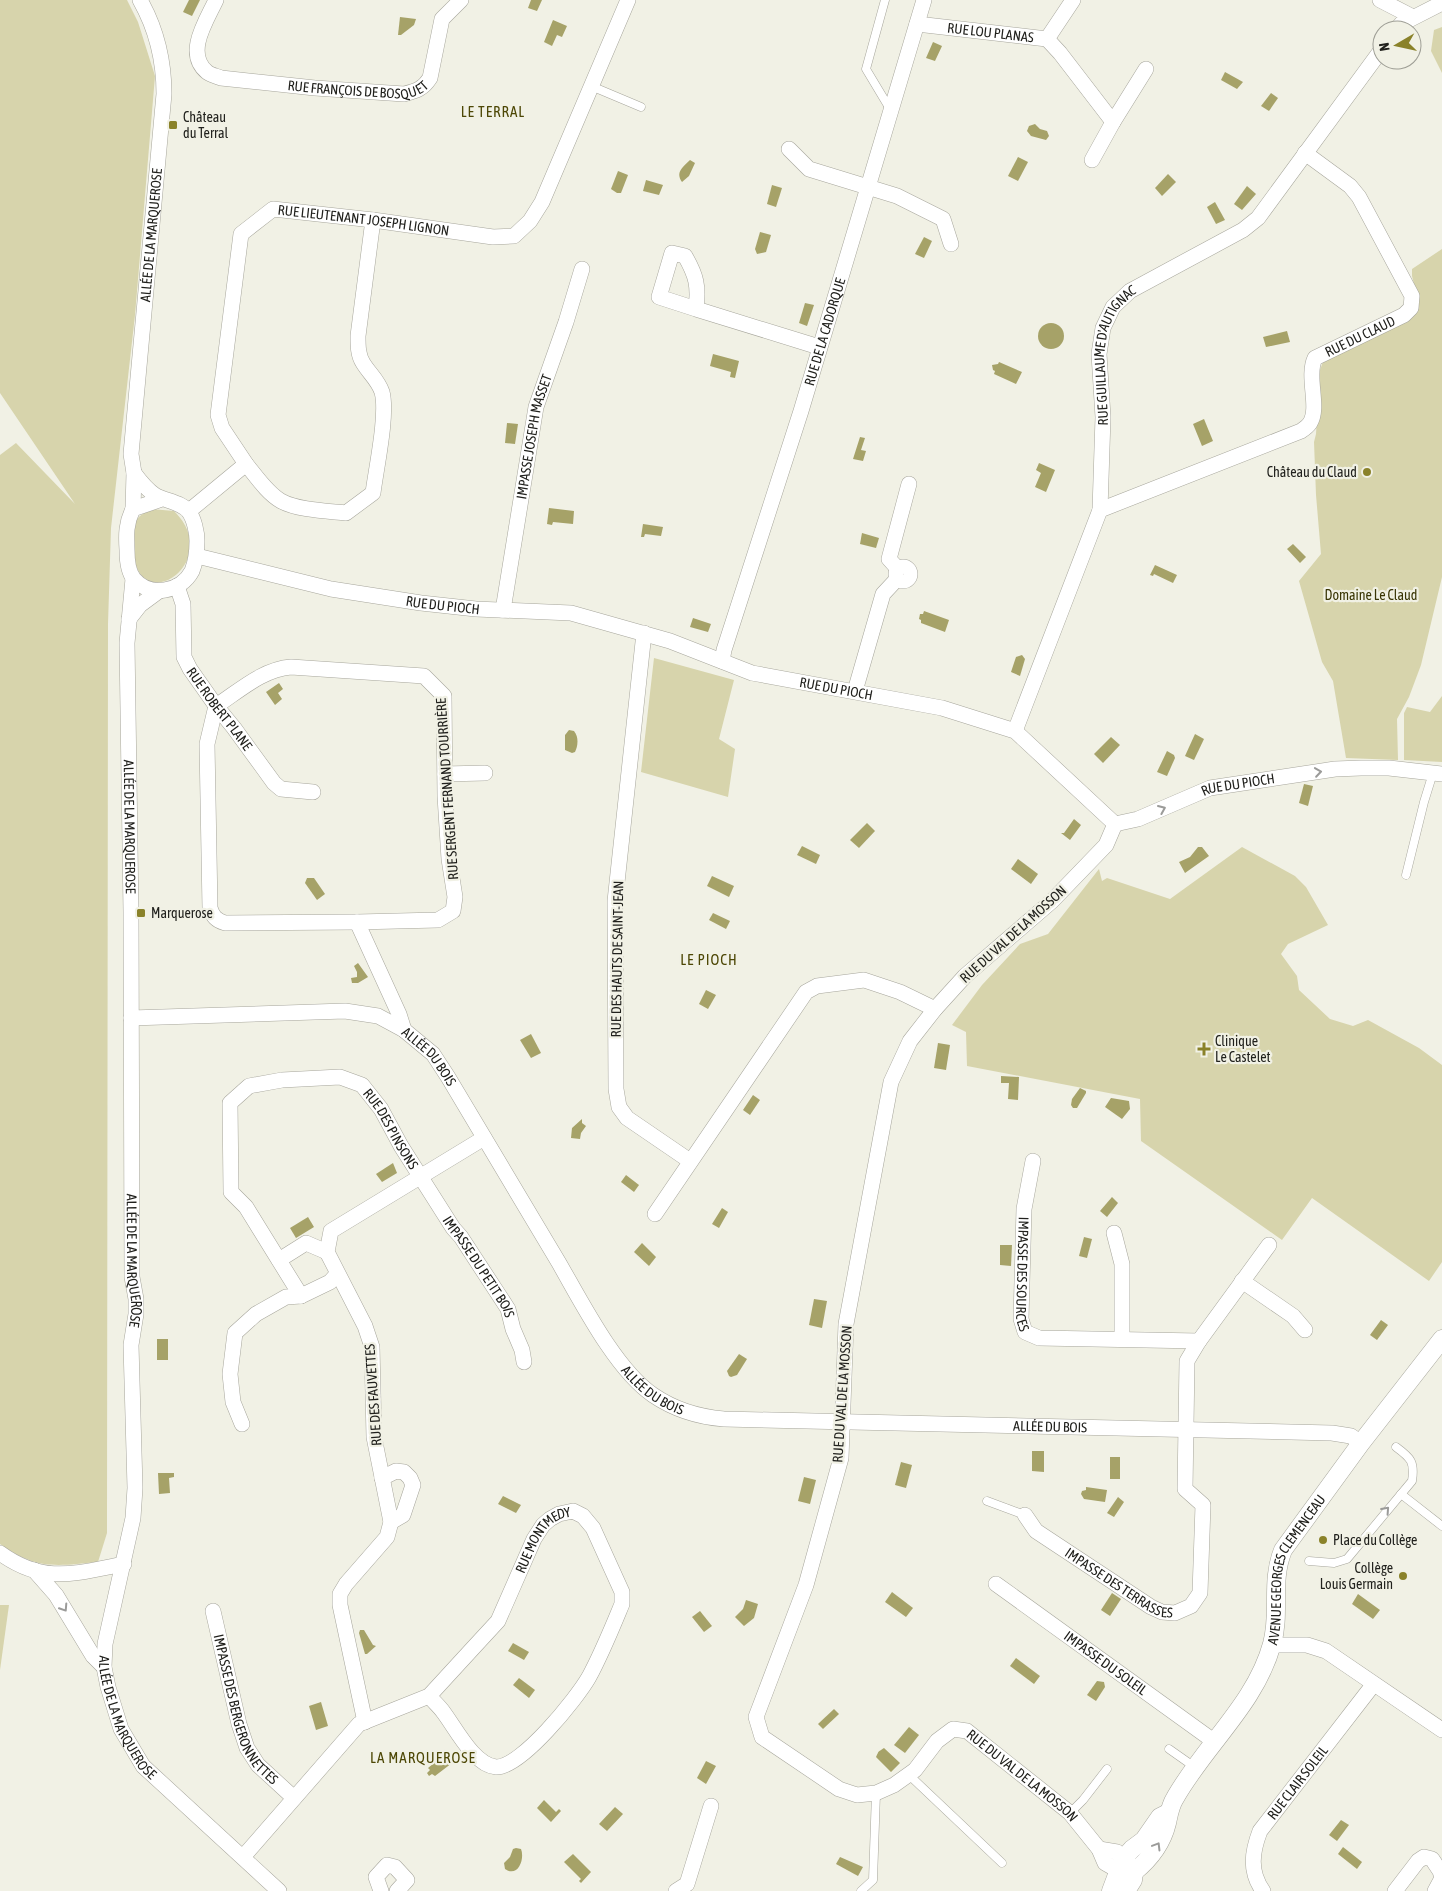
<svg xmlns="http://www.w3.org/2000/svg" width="1442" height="1891" viewBox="0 0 1442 1891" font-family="'Asap Condensed',sans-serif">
	<rect width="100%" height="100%" fill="#f1f1e5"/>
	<!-- green -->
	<g fill="#d7d4ac">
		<path d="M0 0H127L138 22 155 76 135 315 111 528 108 624 107 1533 98 1562C55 1566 37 1570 0 1544V455L16 443 75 504 0 393Z"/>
		<polygon points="1442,27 1442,73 1431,51 1434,30"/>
		<polygon points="1442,249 1442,577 1421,665 1409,697 1397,719 1398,760 1346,758 1333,681 1322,662 1299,581 1321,554 1316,495 1314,442 1316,434 1320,370 1324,359 1408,319 1417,296 1412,276 1412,269"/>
		<path d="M151 509 174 511C221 557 153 610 136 566 134 560 135 550 135 543 134 523 132 519 151 509Z"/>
		<polygon points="654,658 734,680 719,739 735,749 728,797 641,772"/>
		<polygon points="1442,696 1442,762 1404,760 1404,713 1407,707 1430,712"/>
		<polygon points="1242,847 1295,876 1306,887 1328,925 1288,944 1281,954 1297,976 1299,990 1330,1019 1353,1026 1368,1020 1419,1048 1442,1065 1442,1262 1429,1281 1312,1198 1282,1240 1141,1141 1140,1099 967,1066 966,1032 952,1025 982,985 1020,944 1048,934 1099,869 1102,881 1107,878 1170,899"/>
		<polygon points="0,1605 9,1605 0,1670"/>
	</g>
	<!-- water -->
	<g fill="#a6a268">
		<polygon points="189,0 200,0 192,16 183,12"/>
		<polygon points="531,0 542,0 537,11 528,8"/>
		<polygon points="400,17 416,19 414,25 401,35 398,35"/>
		<polygon points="553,20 567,26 562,37 557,35 552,46 544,42"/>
		<polygon points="933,42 942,46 935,61 926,58"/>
		<polygon points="1225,72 1243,82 1237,89 1221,80"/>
		<polygon points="1271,93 1278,98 1269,111 1261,106"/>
		<polygon points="1035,124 1040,129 1047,131 1049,136 1046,140 1031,136 1027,131 1029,126"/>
		<polygon points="1018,157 1028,162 1018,181 1008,176"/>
		<path d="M690 160 695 163 689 176 682 182C675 172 683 167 690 160Z"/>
		<polygon points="618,171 628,175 621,193 617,193 611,189"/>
		<polygon points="1168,174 1176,182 1162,196 1155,188"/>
		<polygon points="646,180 663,185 659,195 643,191"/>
		<polygon points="772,185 782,188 776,207 767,204"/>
		<polygon points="1247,186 1256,194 1242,210 1234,204"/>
		<polygon points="1215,202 1225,220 1216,224 1207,207"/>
		<polygon points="760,232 771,235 766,252 757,254 755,249"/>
		<polygon points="924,237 932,241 924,258 915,254"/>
		<polygon points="805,303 814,305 807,326 799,323"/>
		<circle cx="1051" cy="336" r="13"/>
		<polygon points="1287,331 1290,342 1266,347 1263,337"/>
		<polygon points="713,354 739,361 735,378 730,377 731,372 710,366"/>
		<polygon points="999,362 1022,372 1016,384 994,374 995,371 993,370 992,365 998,364"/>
		<polygon points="1204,419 1213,441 1202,446 1193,424"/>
		<polygon points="507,423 518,424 515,444 505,443"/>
		<polygon points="860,437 865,438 861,450 866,451 863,461 853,459"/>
		<polygon points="1039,463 1055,470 1046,492 1035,487 1041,473 1036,470"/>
		<polygon points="549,508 574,511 573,524 553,522 552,525 547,524"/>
		<polygon points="643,524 663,527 661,536 645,534 644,537 641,537"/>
		<polygon points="862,533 879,538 876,548 860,544"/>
		<polygon points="1293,544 1306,557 1300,563 1287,549"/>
		<polygon points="1155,565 1177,575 1173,583 1154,574 1153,576 1150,575"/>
		<polygon points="924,611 949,620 945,632 921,623 921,620 919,619 920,614 923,614"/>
		<polygon points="693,618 711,624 708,632 690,627"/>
		<polygon points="1022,655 1025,659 1020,676 1011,672 1016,657"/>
		<polygon points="279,683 283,689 278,693 282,699 275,705 266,692"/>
		<path d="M569 730 574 731C579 737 578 746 575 752L572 753 565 750V735Z"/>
		<polygon points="1195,734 1204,739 1194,760 1185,756"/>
		<polygon points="1111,737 1120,745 1103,763 1094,754"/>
		<polygon points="1167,751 1174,755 1175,758 1167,776 1157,772"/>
		<polygon points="1304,784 1313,786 1308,806 1299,803"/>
		<polygon points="1074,819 1081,825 1070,840 1061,833 1064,833"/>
		<polygon points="867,823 875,831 859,848 850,840"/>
		<polygon points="802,846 820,855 816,864 797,855"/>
		<polygon points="1198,847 1202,847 1209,856 1185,873 1179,862 1190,857"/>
		<polygon points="1018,859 1038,874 1031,884 1011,869"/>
		<polygon points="712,876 734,886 729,897 707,886"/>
		<polygon points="307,878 314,878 325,894 317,900 305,883"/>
		<polygon points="713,913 730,921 726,929 709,920"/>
		<polygon points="358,963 368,977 358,983 352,983 351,978 357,977 357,972 354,966"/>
		<polygon points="706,990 716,995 708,1009 699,1004"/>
		<polygon points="531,1034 541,1053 531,1058 520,1040"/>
		<polygon points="938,1043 950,1045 946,1070 934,1068"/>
		<polygon points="1001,1076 1019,1077 1018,1100 1008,1099 1009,1083 1001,1083"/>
		<polygon points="1080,1088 1086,1091 1086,1093 1077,1108 1073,1108 1071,1105 1072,1099"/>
		<polygon points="753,1095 760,1100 750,1115 743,1110"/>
		<polygon points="1111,1098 1129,1101 1130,1109 1122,1119 1105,1107"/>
		<polygon points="582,1119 582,1123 586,1126 581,1133 580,1139 571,1138 572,1128"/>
		<polygon points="393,1163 397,1173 382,1182 376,1174"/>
		<polygon points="626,1175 639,1185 634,1192 621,1182"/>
		<polygon points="1112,1197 1118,1203 1107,1217 1100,1211"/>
		<polygon points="722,1208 728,1212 719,1228 712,1224"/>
		<polygon points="308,1217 314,1227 296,1238 290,1228"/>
		<polygon points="1084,1237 1092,1239 1087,1258 1079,1256"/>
		<polygon points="642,1243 656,1257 649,1266 634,1252"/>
		<polygon points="1000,1245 1012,1245 1011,1266 1000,1265"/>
		<polygon points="814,1299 827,1301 822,1328 809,1325"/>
		<polygon points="1381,1320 1388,1325 1377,1340 1370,1335"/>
		<rect x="157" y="1339" width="11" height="21"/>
		<polygon points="739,1354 747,1359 737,1375 731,1377 729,1376 727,1371"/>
		<polygon points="1032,1451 1044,1451 1044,1472 1032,1471"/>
		<rect x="1110" y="1457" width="10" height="22"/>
		<polygon points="901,1462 912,1465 906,1488 895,1485"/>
		<polygon points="158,1473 174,1473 174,1477 169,1478 170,1493 159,1494"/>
		<polygon points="804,1477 816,1480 810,1504 798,1501"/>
		<polygon points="1086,1487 1107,1490 1105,1502 1084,1499 1081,1494 1082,1491 1086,1490"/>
		<polygon points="503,1496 521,1505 516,1513 498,1504"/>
		<polygon points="1118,1497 1124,1502 1114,1517 1107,1513"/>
		<polygon points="892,1592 913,1608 906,1617 885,1602"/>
		<polygon points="1112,1593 1121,1599 1110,1616 1101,1610"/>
		<polygon points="1358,1594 1380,1610 1373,1619 1352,1604"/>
		<polygon points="746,1600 758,1604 754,1618 744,1626 735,1617 743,1609"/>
		<polygon points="700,1611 712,1626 704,1632 692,1617"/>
		<polygon points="360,1630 364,1630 373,1645 376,1646 367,1654 365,1654 359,1633"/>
		<polygon points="513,1643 529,1652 524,1660 508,1651"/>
		<polygon points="1016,1658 1040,1676 1034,1684 1010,1666"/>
		<polygon points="519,1678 535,1690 529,1698 513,1685"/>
		<polygon points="1097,1681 1104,1682 1105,1687 1096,1701 1087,1695"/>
		<polygon points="321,1702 328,1726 316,1730 309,1706"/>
		<polygon points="834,1709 839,1714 823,1729 818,1724"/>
		<polygon points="909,1727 919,1735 905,1753 894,1745"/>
		<path d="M884 1748 900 1763 891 1772 876 1757C880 1749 877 1753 884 1748Z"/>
		<polygon points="445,1754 452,1763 435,1776 432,1774 429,1776 427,1773 430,1770 428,1768"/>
		<polygon points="706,1761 716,1766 706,1784 697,1778"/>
		<polygon points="544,1800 556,1812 559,1809 561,1811 551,1822 537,1808"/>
		<polygon points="615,1807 623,1814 607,1831 599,1824"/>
		<polygon points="1341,1820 1349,1825 1337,1841 1329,1835"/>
		<polygon points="1343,1847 1362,1862 1357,1869 1338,1854"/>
		<path d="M516 1848 521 1849C525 1859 518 1878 505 1869L504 1863 510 1857 513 1849Z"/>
		<polygon points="573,1854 591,1872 581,1883 579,1881 581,1879 564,1862"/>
		<polygon points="840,1857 863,1867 858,1876 836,1864"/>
	</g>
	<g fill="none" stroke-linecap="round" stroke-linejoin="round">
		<defs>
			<g id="service">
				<polyline points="885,0 866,69 890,109"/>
				<polyline points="591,86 641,107"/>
				<polyline points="1406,875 1424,802 1433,773"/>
				<polyline points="1401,1494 1442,1526"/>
				<polyline points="987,1501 1025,1515"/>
				<path d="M1309 1561 1334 1563 1347 1559 1412 1481C1415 1462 1411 1458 1396 1447"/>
				<polyline points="1169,1749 1196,1768"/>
				<polyline points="909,1775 1002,1863"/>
				<polyline points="1070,1813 1083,1800 1107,1769"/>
				<polyline points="861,1891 873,1880 876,1793"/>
			</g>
			<g id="minor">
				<path id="s1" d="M216 0C207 20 184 53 207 72 210 75 217 76 221 78L315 88 404 94C416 91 423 89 430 78L442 19 461 0"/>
				<polyline points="1380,0 1413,17"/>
				<path id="s2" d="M917 24 1047 39 1073 0"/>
				<polyline points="1396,30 1401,24 1442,3"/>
				<polyline points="1047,39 1060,53 1113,122 1146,69"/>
				<polyline points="789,149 809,169 897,196 943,219 951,244"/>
				<polyline points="1092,160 1113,122"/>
				<path d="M696 309 659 297 672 253 685 256C696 275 699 286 696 309L819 347"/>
				<path d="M246 464C256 476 267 493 281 501 297 510 327 511 346 513L373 493C376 469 388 414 382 392 378 380 369 373 363 363 358 355 358 346 358 336L373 220"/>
				<path d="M134 473C140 481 147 490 155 495 165 501 182 502 189 512 194 519 197 532 197 541 197 552 196 561 192 571 181 592 150 598 134 579 128 572 127 559 127 550 126 535 126 523 133 509L162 499"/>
				<path id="s3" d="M133 509 134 473 131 454 164 94C164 60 157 30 140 0"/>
				<path id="s4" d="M1100 510 1301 431C1304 429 1308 426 1310 423 1320 407 1306 377 1315 358L1404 315 1411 308 1412 296 1359 197 1350 186 1305 153"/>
				<path id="s5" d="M189 511 246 464 222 428 218 415 241 234 273 209 373 220 493 237 514 236 530 221 542 202 628 0"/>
				<path id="s6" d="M197 556 331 589 421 603 476 609 571 613 670 641 752 673 942 708 1015 731 1115 824"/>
				<circle cx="903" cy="574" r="7"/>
				<polyline points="898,569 889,559 909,484"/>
				<path id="s7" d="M133 579 127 643 131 912 132 1277 136 1299V1314L131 1345 135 1488 133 1518 105 1644 104 1667 108 1687 121 1729 143 1766 279 1891"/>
				<path id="s8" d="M177 586 183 604 184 657 190 669 216 706 234 728 274 783 281 789 313 792"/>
				<path id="s9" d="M503 610 536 407 566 322 582 269"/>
				<polyline points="129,619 140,605 159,591"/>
				<polyline points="644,633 615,901 616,1089 619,1107 627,1118 690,1161"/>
				<path id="s10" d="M722 661 724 650 801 411 924 0"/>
				<path d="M291 667 424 676 444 696 445 796 449 859 455 897 453 911 438 920 357 922 225 923C216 920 213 917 210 908L207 744 216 706C239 691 263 669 291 667Z"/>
				<polyline points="855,691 883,594 897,579"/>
				<path id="s11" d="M1015 731 1100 510 1103 417 1099 354 1103 328 1113 307 1130 291 1243 230 1258 218 1382 49"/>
				<polyline points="445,774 485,773"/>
				<path id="s12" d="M1115 824 1106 845 1052 901 965 976 935 1009 910 1041 891 1082 846 1324 841 1458 806 1585 756 1717 762 1737 839 1789 857 1795 876 1793 894 1785 915 1770 937 1741 953 1729 967 1731 1070 1813 1099 1849 1105 1863 1119 1871"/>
				<path id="s13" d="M1115 824 1138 819 1210 788 1335 769 1361 768H1389L1442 774"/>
				<polyline points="357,922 399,1014 404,1030"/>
				<path id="s14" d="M131 1018 345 1011 378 1016 404 1030 433 1054 448 1077C485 1139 522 1201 559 1263 582 1303 616 1370 653 1395 675 1410 699 1417 724 1419L1332 1433 1351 1436 1361 1443"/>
				<path id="s15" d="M1033 1161 1024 1209 1021 1319 1025 1332 1039 1338 1199 1341"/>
				<polyline points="655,1214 806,992 817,986 864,980 900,992 935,1009"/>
				<polyline points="1114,1233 1122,1264 1122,1339"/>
				<polyline points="279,1260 306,1243 327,1252"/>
				<polyline points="1242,1281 1293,1316 1305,1330"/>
				<path id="s16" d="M301 1296 246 1207 231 1192 230 1103 249 1086 282 1080 340 1077 362 1085 381 1109 401 1146 453 1228 461 1237 508 1309 513 1329 522 1350 524 1362"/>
				<polyline points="242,1424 233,1402 230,1374 235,1333 256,1314 286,1297 301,1296 330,1282 337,1274"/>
				<polyline points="382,1478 396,1471 404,1472 410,1478 413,1485 403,1515 391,1522"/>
				<path id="s17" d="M1025 1515 1036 1531 1151 1607 1162 1612 1175 1613 1191 1606 1200 1593 1203 1505 1185 1489 1187 1361 1199 1341 1269 1245"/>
				<path d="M0 1553C44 1585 76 1573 124 1564"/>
				<polyline points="34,1570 56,1595 93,1656 104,1667"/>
				<path id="s18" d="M996 1584 1215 1742"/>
				<path id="s19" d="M213 1611 239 1724 247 1748 258 1765 294 1798"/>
				<polyline points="1272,1645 1307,1645 1326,1651 1442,1730"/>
				<polyline points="365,1722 340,1605 340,1594 346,1584 387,1537 391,1522 374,1437 372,1347 365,1326 327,1252 331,1231 484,1138"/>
				<polyline points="1099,1849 1117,1852 1123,1859"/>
				<path id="s20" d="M243 1857 359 1724 429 1696 474 1647 498 1621 534 1539 543 1525 550 1519 559 1514 573 1511 583 1516 593 1528 622 1592V1604C612 1628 602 1653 589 1677 577 1698 521 1768 496 1767 474 1765 456 1729 444 1713 440 1707 434 1702 429 1696"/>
				<polyline points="381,1891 376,1877 387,1865 395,1867 407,1880 397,1891"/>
				<polyline points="676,1891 687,1884 711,1806"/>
				<path id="s21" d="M1263 1891C1249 1871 1252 1852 1260 1831L1373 1685"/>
				<polyline points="1395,1891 1418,1861 1424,1857 1432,1859 1440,1871 1442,1878 1435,1891"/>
			</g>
			<g id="tertiary">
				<path id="s22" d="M1119 1871 1134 1872C1150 1859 1162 1844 1167 1823 1169 1814 1170 1806 1175 1798 1205 1745 1256 1703 1272 1644 1281 1612 1270 1582 1283 1550L1361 1443 1442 1339"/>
				<polyline points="1111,1891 1123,1859 1132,1849 1144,1840 1160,1817 1168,1813"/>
				<polyline points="1126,1891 1133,1880 1134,1872 1127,1863"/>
			</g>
		</defs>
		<!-- service casing -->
		<use href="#service" stroke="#a7a69c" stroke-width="9"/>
		<!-- minor casing -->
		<use href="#minor" stroke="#a7a69c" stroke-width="16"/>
		<!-- tertiary casing -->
		<use href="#tertiary" stroke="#a7a69c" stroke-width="19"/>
		<!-- service -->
		<use href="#service" stroke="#fff" stroke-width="8"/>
		<!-- minor -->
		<use href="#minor" stroke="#fff" stroke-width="15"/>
		<!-- tertiary -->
		<use href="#tertiary" stroke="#fff" stroke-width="18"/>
	</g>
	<!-- one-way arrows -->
	<defs><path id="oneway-chevron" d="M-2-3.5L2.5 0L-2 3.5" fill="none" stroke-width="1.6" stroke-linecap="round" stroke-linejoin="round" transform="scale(1.25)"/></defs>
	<g stroke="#9b9b99">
		<use href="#oneway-chevron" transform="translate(1318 772) rotate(-8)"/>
		<use href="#oneway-chevron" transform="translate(1162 809) rotate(-23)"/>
		<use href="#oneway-chevron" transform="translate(1386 1510) rotate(-48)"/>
		<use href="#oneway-chevron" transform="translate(64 1608) rotate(57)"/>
		<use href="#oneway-chevron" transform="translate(1157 1846) rotate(-59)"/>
	</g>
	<!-- markers -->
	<g fill="#8a822a" stroke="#f1f1e5" stroke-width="2">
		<rect x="168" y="120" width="10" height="10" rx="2.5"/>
		<circle cx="1367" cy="472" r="5"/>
		<rect x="136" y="908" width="10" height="10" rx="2.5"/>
		<path d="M1201.5 1041.5h5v5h5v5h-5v5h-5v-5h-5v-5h5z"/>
		<circle cx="1323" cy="1540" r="5"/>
		<circle cx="1403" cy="1576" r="5"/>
	</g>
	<g text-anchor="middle" stroke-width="4.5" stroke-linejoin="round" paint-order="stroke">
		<!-- street labels -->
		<g font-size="14" fill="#21211d" stroke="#f1f1e5">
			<text dy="5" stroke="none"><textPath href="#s2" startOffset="74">RUE LOU PLANAS</textPath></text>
			<text dy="5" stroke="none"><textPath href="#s1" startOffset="232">RUE FRANÇOIS DE BOSQUET</textPath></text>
			<text dy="5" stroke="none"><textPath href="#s5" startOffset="445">RUE LIEUTENANT JOSEPH LIGNON</textPath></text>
			<text dy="5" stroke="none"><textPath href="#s3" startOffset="275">ALLÉE DE LA MARQUEROSE</textPath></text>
			<text dy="5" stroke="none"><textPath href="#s10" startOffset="345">RUE DE LA CADORQUE</textPath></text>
			<text dy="5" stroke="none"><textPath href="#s4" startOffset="344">RUE DU CLAUD</textPath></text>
			<text dy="5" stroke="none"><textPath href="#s11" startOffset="396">RUE GUILLAUME D'AUTIGNAC</textPath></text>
			<text dy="5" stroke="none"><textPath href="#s9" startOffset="176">IMPASSE JOSEPH MASSET</textPath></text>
			<text dy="5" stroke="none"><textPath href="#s6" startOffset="251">RUE DU PIOCH</textPath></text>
			<text dy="5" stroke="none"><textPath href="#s6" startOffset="656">RUE DU PIOCH</textPath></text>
			<text dy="5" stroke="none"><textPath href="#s8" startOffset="135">RUE ROBERT PLANE</textPath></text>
			<text dy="5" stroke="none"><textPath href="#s13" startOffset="130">RUE DU PIOCH</textPath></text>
			<text transform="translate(447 789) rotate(-94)" y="5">RUE SERGENT FERNAND TOURRIÈRE</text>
			<text dy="5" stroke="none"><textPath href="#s7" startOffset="248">ALLÉE DE LA MARQUEROSE</textPath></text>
			<text transform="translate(1013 934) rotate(-42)" y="5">RUE DU VAL DE LA MOSSON</text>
			<text transform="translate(617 959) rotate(-89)" y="5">RUE DES HAUTS DE SAINT-JEAN</text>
			<text dy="5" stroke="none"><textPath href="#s14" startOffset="314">ALLÉE DU BOIS</textPath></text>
			<text dy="5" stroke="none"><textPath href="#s16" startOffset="408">RUE DES PINSONS</textPath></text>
			<text dy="5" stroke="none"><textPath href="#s7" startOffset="682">ALLÉE DE LA MARQUEROSE</textPath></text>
			<text dy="5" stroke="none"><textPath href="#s16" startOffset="572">IMPASSE DU PETIT BOIS</textPath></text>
			<text dy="5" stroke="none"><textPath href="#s15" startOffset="114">IMPASSE DES SOURCES</textPath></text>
			<text dy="5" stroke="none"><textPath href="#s14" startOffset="719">ALLÉE DU BOIS</textPath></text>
			<text transform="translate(842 1394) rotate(-86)" y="5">RUE DU VAL DE LA MOSSON</text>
			<text transform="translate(373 1395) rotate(-94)" y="5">RUE DES FAUVETTES</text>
			<text dy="5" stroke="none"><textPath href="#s14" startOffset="1124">ALLÉE DU BOIS</textPath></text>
			<text dy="5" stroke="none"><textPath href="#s20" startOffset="449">RUE MONTMEDY</textPath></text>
			<text dy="5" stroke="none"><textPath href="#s22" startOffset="365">AVENUE GEORGES CLEMENCEAU</textPath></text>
			<text dy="5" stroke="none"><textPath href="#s17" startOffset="118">IMPASSE DES TERRASSES</textPath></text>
			<text dy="5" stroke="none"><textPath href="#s18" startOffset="135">IMPASSE DU SOLEIL</textPath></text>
			<text dy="5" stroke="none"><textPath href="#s19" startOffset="105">IMPASSE DES BERGERONNETTES</textPath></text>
			<text dy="5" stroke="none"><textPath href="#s7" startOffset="1148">ALLÉE DE LA MARQUEROSE</textPath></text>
			<text dy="5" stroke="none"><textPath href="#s12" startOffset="1338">RUE DU VAL DE LA MOSSON</textPath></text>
			<text dy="5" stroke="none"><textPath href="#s21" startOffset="124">RUE CLAIR SOLEIL</textPath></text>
		</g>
		<!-- poi labels -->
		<g font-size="14" fill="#21211d" stroke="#f1f1e5" text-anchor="start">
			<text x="183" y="122">Château<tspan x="183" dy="16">du Terral</tspan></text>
			<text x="1357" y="477" text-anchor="end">Château du Claud</text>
			<text x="151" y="918">Marquerose</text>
			<text x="1215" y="1046">Clinique<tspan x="1215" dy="16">Le Castelet</tspan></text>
			<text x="1333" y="1545">Place du Collège</text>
			<text x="1393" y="1573" text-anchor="end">Collège<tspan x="1393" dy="16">Louis Germain</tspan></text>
		</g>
		<!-- park labels -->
		<g font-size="14" fill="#393504" stroke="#f1f1e5">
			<text x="1371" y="600">Domaine Le Claud</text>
		</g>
		<!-- neighbourhood labels -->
		<g font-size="15" letter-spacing="1" fill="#4d4705" stroke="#f1f1e5">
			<text x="493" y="117">LE TERRAL</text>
			<text x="709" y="965">LE PIOCH</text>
			<text x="423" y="1763">LA MARQUEROSE</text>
		</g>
	</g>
	<!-- north arrow -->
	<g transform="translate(1397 45) rotate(261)"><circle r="24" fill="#f1f1e5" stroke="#9e9e95"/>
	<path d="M0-4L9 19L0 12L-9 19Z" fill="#8a822a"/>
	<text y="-8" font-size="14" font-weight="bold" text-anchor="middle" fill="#21211d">N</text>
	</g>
</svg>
